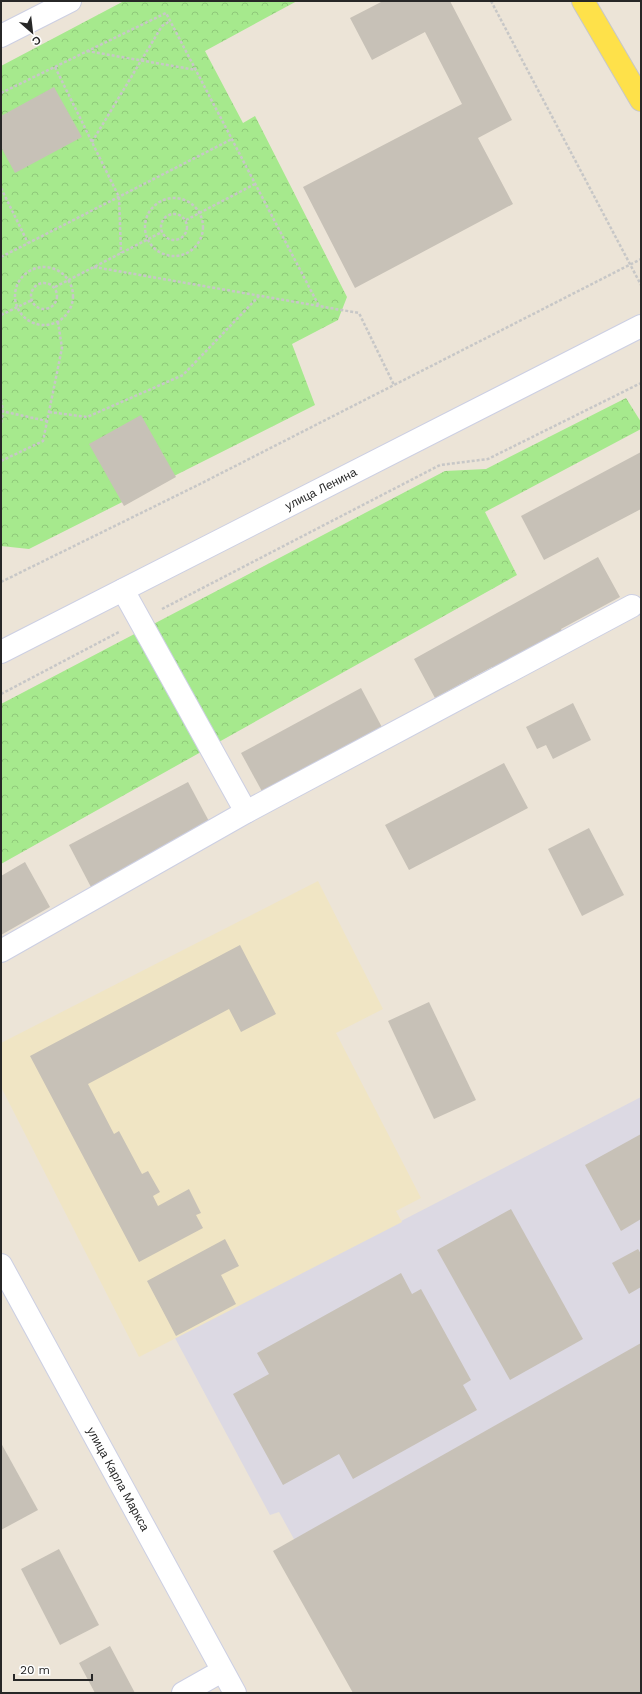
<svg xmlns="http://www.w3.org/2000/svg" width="642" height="1694" viewBox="0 0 642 1694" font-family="'Work Sans',sans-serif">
	<defs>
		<pattern id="forest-crowns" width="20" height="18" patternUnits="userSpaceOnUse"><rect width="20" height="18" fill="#a6e98d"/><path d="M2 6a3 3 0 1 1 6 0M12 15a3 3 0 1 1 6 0" fill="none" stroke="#8fc87a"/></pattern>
	</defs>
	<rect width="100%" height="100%" fill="#ece4d7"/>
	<!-- industrial -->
	<polygon fill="#dcd9e3" points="641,1097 641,1693 379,1693 279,1512 270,1515 175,1338"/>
	<!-- education -->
	<polygon fill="#f0e5c4" points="318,881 383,1009 336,1033 421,1198 396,1211 402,1222 139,1357 1,1087 1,1043"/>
	<!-- forest -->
	<g fill="url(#forest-crowns)">
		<polygon points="124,1 297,1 205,51 243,123 255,116 347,297 338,320 292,344 315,405 29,549 1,546 1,66"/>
		<polygon points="626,398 641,422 641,429 485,512 517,575 1,864 1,704 445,471 486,469"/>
	</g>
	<!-- building -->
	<g fill="#c7c1b7">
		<polygon points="383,1 450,1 512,120 478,138 513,204 355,288 303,187 462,104 425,32 372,60 350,18"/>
		<polygon points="54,87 82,137 15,173 1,147 1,116"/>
		<polygon points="141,415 176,477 124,506 89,444"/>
		<polygon points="641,452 641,509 544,560 521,516"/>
		<polygon points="598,557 620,597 561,629 566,639 497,676 492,667 435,698 414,659"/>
		<polygon points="361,688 384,731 264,795 241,753"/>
		<polygon points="573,703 591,740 553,759 546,745 537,749 526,727"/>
		<polygon points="504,763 528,808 409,870 385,825"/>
		<polygon points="188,782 211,825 92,889 69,845"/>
		<polygon points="589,828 624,895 582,916 548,849"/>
		<polygon points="25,862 50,907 1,935 1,876"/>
		<polygon points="240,945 276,1014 241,1032 229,1009 88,1084 114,1134 119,1131 142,1174 148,1171 160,1192 153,1196 158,1206 189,1189 201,1213 196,1215 203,1228 139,1262 30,1056"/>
		<polygon points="429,1002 476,1100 434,1119 388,1021"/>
		<polygon points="641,1134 641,1219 621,1231 585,1165"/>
		<polygon points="511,1209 583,1339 510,1380 437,1250"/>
		<polygon points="225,1239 239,1266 221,1275 236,1304 176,1336 147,1281"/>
		<polygon points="638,1249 641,1254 641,1287 629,1294 612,1263"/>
		<polygon points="401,1273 412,1294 421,1289 471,1380 463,1385 477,1410 353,1479 339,1454 283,1485 233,1394 269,1374 257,1353"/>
		<polygon points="641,1343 641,1693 353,1693 273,1551"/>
		<polygon points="1,1443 38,1510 1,1530"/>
		<polygon points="59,1549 99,1625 60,1645 21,1569"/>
		<polygon points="110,1646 135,1693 95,1693 79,1663"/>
	</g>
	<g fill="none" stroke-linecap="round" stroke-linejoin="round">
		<defs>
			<g id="minor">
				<polyline points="1,36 70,1"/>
				<polyline points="123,590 246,812"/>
				<path id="s1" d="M1 652 641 326"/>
				<polyline points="1,951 246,812 632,606"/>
				<path id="s2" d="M1 1265 235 1693"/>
				<polyline points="183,1693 222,1671"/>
			</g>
			<polyline id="major" points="583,1 641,100"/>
		</defs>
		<!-- minor casing -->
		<use href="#minor" stroke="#cccfe3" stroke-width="24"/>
		<!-- major casing -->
		<use href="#major" stroke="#c7c7c7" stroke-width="24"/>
		<!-- path -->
		<g stroke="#c7c7c7" stroke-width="2.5" stroke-dasharray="3 2" stroke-linecap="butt">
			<polyline points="491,1 641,285"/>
			<polyline points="87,51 196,70"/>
			<polyline points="55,67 119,197 121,253"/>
			<polyline points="1,93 166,13 319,306"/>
			<polyline points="92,142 162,26 170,21"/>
			<polyline points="1,188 28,243"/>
			<circle cx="174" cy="227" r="29"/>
			<circle cx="174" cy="227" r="13"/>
			<polyline points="186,220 255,184"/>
			<polyline points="1,257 232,139"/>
			<circle cx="44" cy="296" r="29"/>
			<polyline points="94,267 359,313 394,385"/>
			<circle cx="44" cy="296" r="13"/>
			<polyline points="55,287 162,232"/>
			<polyline points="1,315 32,300"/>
			<polyline points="1,400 3,411 1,424"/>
			<polyline points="1,411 47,421"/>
			<polyline points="49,412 87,417 183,375 259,296"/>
			<polyline points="1,461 43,441 62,348 58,322"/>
			<polyline points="1,582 200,484 641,259"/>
			<polyline points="162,609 440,465 488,459 641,383"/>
			<polyline points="1,694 119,632"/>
		</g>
		<!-- minor -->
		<use href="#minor" stroke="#fff" stroke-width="22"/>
		<!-- major -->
		<use href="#major" stroke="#fee14a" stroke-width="22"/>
	</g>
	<g text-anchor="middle" stroke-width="3.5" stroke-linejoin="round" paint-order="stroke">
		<!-- street labels -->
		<g font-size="12" fill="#272727" stroke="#fff">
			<text dy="4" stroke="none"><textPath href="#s1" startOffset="359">улица Ленина</textPath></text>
			<text dy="4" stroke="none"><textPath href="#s2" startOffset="244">улица Карла Маркса</textPath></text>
		</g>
	</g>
	<!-- border -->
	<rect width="642" height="1694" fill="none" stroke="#272727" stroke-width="4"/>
	<!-- north arrow -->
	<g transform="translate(32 32) rotate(152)" stroke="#ffffff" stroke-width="3" paint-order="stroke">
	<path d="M0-3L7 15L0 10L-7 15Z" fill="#272727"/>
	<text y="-6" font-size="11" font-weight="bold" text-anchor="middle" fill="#272727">С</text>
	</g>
	<!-- scale -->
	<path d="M14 1674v6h78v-6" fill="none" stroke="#272727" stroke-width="2"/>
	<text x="20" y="1674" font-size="12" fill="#272727" stroke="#ffffff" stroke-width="3" paint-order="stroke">20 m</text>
</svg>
